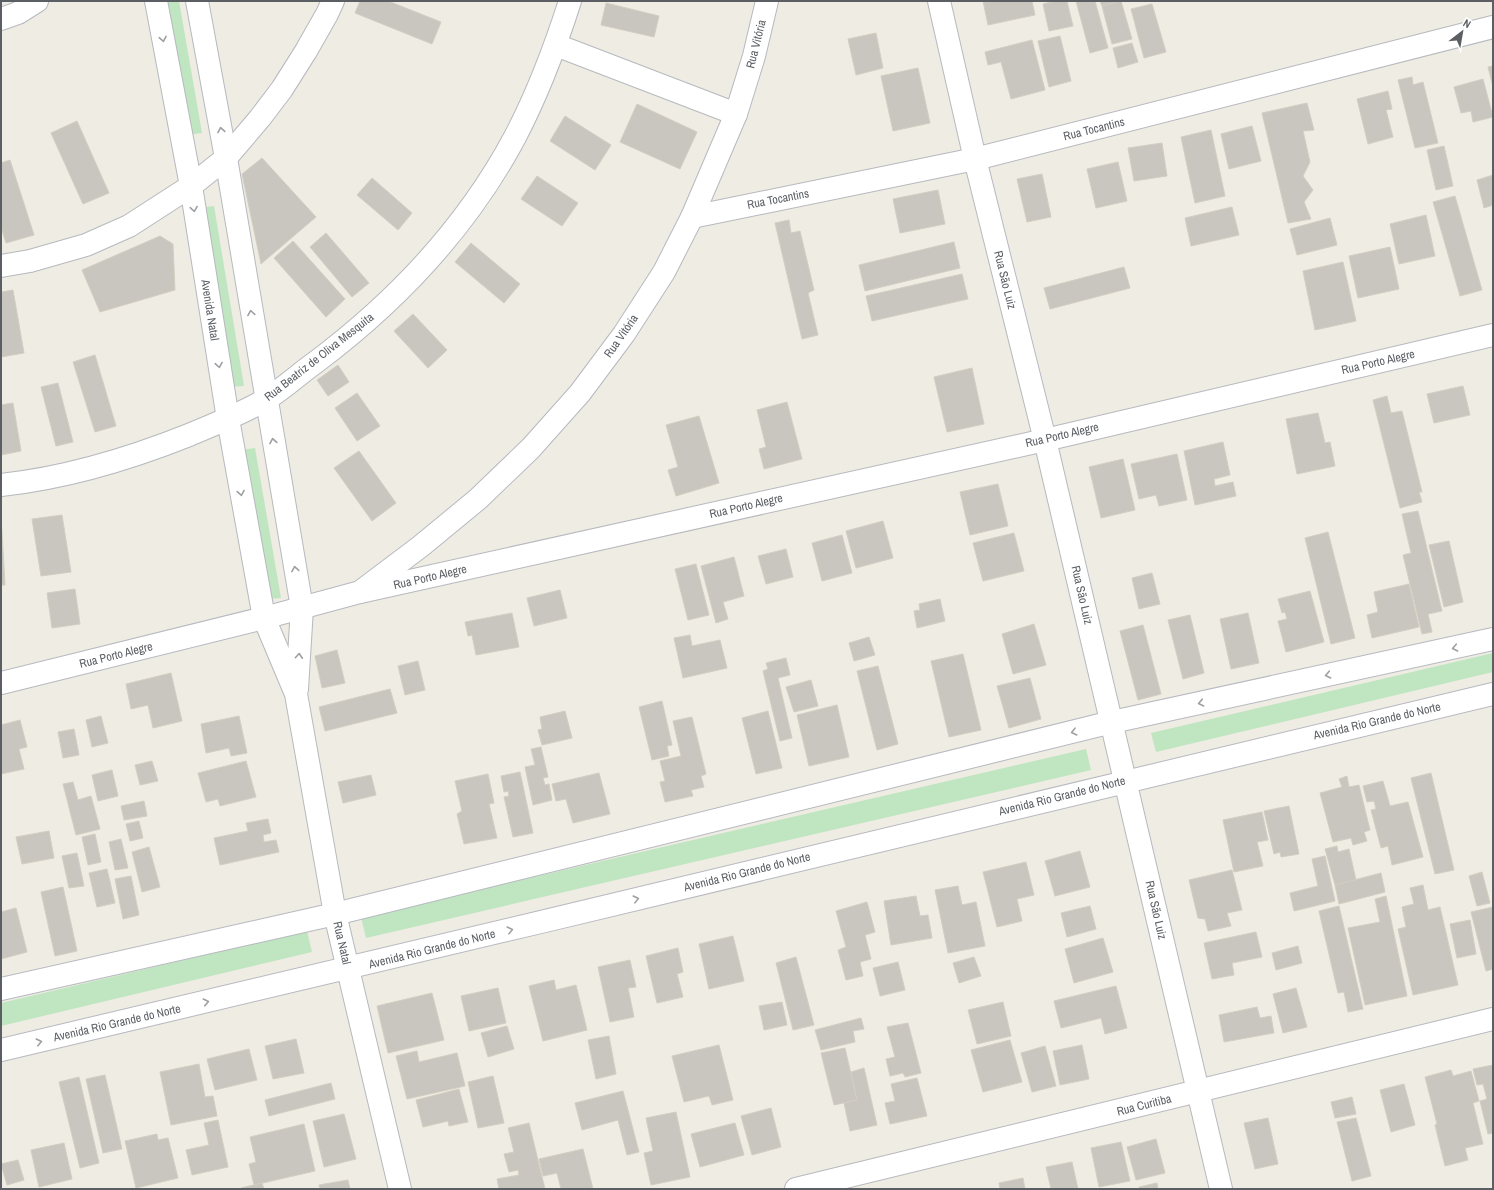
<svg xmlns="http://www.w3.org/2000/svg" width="1494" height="1190" viewBox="0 0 1494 1190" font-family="'Archivo Narrow',sans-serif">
	<rect width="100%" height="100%" fill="#eeece3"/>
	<!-- green -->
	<g fill="#bfe6c0">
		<polygon points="164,1 179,1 202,133 187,135"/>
		<polygon points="214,206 244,386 229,387 198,208"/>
		<polygon points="255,448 281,598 267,599 240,450"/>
		<polygon points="1493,653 1493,672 1156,752 1151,733"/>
		<polygon points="1086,749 1091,770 366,938 361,917"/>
		<polygon points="307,931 312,952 1,1026 1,1003"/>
	</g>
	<!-- building -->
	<g fill="#c9c6c0" stroke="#d3cec1">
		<polygon points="360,1 388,1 441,22 432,44 355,13"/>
		<polygon points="983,1 1032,1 1035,15 988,25"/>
		<polygon points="1055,1 1067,1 1073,26 1049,31 1043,4"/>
		<polygon points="1076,1 1095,1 1108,48 1090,53"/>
		<polygon points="1100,1 1117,1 1117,2 1102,6"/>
		<polygon points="1121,1 1132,39 1112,44 1102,6"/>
		<polygon points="606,3 659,16 654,37 601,25"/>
		<polygon points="1152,4 1166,52 1144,58 1131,9"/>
		<polygon points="876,33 883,68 856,75 848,39"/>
		<polygon points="1060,36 1071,81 1049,87 1038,41"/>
		<polygon points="1032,40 1045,90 1011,99 1001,62 988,65 985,52"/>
		<polygon points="1132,43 1138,62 1118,68 1113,48"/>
		<polygon points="1493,66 1493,87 1488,67"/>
		<polygon points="918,68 930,123 893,131 881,76"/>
		<polygon points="1412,77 1413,85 1423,82 1438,143 1415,148 1398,80"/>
		<polygon points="1483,79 1493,117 1473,122 1471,111 1461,113 1454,87"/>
		<polygon points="1388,91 1392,109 1386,110 1393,137 1368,144 1357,99"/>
		<polygon points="1307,103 1314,130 1303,131 1310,162 1303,176 1313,190 1304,202 1311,219 1288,223 1262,113"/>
		<polygon points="637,104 697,132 680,169 620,142"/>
		<polygon points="565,116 611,145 595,170 550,141"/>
		<polygon points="77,121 109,193 83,204 51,133"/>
		<polygon points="1252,126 1261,161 1229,169 1221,134"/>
		<polygon points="1211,130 1225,196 1195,203 1181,137"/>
		<polygon points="1162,143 1167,176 1134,181 1128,148"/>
		<polygon points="1444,146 1453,186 1436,190 1427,150"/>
		<polygon points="262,158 316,217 261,264 242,174"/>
		<polygon points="10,160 34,235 6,243 1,227 1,163"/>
		<polygon points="1118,162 1127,201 1096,208 1087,169"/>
		<polygon points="1042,174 1051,217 1027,222 1017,179"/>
		<polygon points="1493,175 1493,205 1484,208 1477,180"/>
		<polygon points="537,176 578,203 562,226 521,199"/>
		<polygon points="372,178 412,213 398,230 357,195"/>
		<polygon points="938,190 945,224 900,233 893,199"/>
		<polygon points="1455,196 1482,290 1460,296 1433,202"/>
		<polygon points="1232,207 1239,235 1191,246 1185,218"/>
		<polygon points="1426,215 1435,256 1399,264 1390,224"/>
		<polygon points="1330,218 1337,245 1297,255 1290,229"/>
		<polygon points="789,220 791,233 800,231 814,290 808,293 818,335 802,339 775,223"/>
		<polygon points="326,233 369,283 352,297 310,247"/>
		<polygon points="160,236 173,244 175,290 100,312 82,270"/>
		<polygon points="293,241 345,299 326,317 274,258"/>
		<polygon points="954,242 960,268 865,291 859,265"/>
		<polygon points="471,243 520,284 504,303 455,262"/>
		<polygon points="1390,247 1399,289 1358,298 1349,256"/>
		<polygon points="1343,262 1356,321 1315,330 1303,271"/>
		<polygon points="1124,267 1130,288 1050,309 1044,288"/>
		<polygon points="962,274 968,299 872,321 866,296"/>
		<polygon points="13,290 24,353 1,357 1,292"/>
		<polygon points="413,314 447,350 428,368 394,331"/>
		<polygon points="95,355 116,426 95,432 73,362"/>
		<polygon points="338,365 349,382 328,396 317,380"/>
		<polygon points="972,368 984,424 947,432 934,377"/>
		<polygon points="58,383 73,442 56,446 41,387"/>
		<polygon points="1463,386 1470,415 1434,423 1427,394"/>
		<polygon points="357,393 380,426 357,441 335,408"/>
		<polygon points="1387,396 1391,413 1402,411 1422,492 1419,492 1422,502 1400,508 1373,400"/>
		<polygon points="787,402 802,459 764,469 759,449 766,447 757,410"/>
		<polygon points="13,403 21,451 1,455 1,405"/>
		<polygon points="1318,413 1325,443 1330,442 1335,466 1297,474 1286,419"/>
		<polygon points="699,416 719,483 676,496 668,470 678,467 666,425"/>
		<polygon points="1223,442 1230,475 1214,479 1215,486 1233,482 1236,496 1195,505 1184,451"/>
		<polygon points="359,451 396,503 372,521 334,468"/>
		<polygon points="1177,454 1187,500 1159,506 1156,495 1139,499 1131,464"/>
		<polygon points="1123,459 1135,510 1101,518 1089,467"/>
		<polygon points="998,484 1008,526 970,535 960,492"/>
		<polygon points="1418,511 1442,611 1428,614 1432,632 1422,634 1403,555 1411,553 1402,514"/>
		<polygon points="62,515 71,572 41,576 32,519"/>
		<polygon points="1,516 5,585 1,585"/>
		<polygon points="883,521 893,558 856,568 846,531"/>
		<polygon points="1328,532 1355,638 1331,644 1305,538"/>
		<polygon points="1014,533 1024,571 983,581 973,543"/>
		<polygon points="842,535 852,573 822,581 812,543"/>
		<polygon points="1449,541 1463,602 1444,607 1429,545"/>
		<polygon points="786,549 793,577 766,584 758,556"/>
		<polygon points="734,557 744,596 723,602 728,619 716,623 701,566"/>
		<polygon points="696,564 709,615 688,620 675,569"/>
		<polygon points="1152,573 1160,604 1139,609 1132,578"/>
		<polygon points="1409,584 1419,627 1372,638 1367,615 1378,612 1374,592"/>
		<polygon points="75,589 80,624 52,628 47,593"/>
		<polygon points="560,590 567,618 534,626 527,598"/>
		<polygon points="1310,591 1324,642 1286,652 1278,621 1287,619 1285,612 1282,613 1278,599"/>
		<polygon points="940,599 945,621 917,628 914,611 920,610 919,604"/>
		<polygon points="512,613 519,647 476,655 472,635 468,636 465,622"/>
		<polygon points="1248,613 1259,663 1231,669 1220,619"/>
		<polygon points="1190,615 1204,673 1183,679 1168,620"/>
		<polygon points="1034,624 1046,665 1013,674 1002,634"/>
		<polygon points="1143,625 1161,694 1138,700 1120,631"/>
		<polygon points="690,635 692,646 720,640 727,668 683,678 674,638"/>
		<polygon points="869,637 875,655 854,661 849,643"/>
		<polygon points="337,650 345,683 322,688 315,656"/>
		<polygon points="963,654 981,730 949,737 931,661"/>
		<polygon points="786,658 790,675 778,678 792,738 780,741 763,671 768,669 766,663"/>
		<polygon points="418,661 425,690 405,695 398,666"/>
		<polygon points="878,666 898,744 877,750 857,671"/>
		<polygon points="171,673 182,721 153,728 148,705 131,709 126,684"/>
		<polygon points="1030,678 1041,719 1009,728 997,686"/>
		<polygon points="811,680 818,706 794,712 786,687"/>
		<polygon points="390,689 397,713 325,731 319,707"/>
		<polygon points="662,701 672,745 667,746 669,756 652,760 639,707"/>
		<polygon points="837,705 849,757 809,766 797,715"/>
		<polygon points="565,711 572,738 542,745 538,730 542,729 540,717"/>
		<polygon points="768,711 782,768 756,774 742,718"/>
		<polygon points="101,716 108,743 92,747 86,720"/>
		<polygon points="239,716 247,753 231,756 229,748 206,753 201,724"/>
		<polygon points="692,717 706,774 701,776 704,787 691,790 693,796 665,802 660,782 665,781 660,761 681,756 673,721"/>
		<polygon points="20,720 27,747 19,749 24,769 1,774 1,725"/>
		<polygon points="74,729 79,755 63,758 58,732"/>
		<polygon points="541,747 548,777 543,778 545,785 549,784 552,800 533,805 525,767 535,765 531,749"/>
		<polygon points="152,761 158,781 140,785 135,765"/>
		<polygon points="246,761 256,797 220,806 218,799 206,802 198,773"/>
		<polygon points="112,770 118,796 98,801 92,775"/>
		<polygon points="520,772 533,833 513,837 504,797 509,796 508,791 504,792 501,776"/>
		<polygon points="599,773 610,814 573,823 566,799 556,801 552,784"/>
		<polygon points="1431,773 1454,870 1435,874 1411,778"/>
		<polygon points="488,774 494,803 489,804 497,838 464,844 457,814 462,811 455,781"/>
		<polygon points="371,775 376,795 343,803 338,782"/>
		<polygon points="1347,776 1349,787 1359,785 1370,830 1364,832 1367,841 1353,845 1351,838 1333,842 1320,793 1342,787 1339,779"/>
		<polygon points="1383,781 1390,806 1408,802 1423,857 1392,865 1388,846 1381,848 1371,810 1376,809 1374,801 1367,802 1363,786"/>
		<polygon points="73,782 78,800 91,796 100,829 76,835 63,784"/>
		<polygon points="144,801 147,816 124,820 121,806"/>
		<polygon points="1289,806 1299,854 1281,857 1280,852 1274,854 1264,811"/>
		<polygon points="1262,812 1268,840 1257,842 1263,866 1234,872 1223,820"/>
		<polygon points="268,819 271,833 263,835 264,842 276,840 279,852 220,865 214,838 248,831 246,823"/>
		<polygon points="139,821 143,838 130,841 126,824"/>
		<polygon points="49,831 54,858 22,864 16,837"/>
		<polygon points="95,834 101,862 88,865 82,837"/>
		<polygon points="121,839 128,868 115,870 109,842"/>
		<polygon points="1337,846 1338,852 1349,849 1356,880 1335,885 1325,849"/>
		<polygon points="149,847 160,887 142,892 132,852"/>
		<polygon points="1080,851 1090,887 1055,896 1045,861"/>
		<polygon points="77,853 84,886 69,888 62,856"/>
		<polygon points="1325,856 1335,901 1294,911 1290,893 1318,886 1312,859"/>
		<polygon points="1026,862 1034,895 1017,899 1022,921 997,927 983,872"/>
		<polygon points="107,869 115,903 97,907 89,873"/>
		<polygon points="1232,870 1242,910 1227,913 1231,926 1208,931 1205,919 1198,918 1189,880"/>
		<polygon points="1482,872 1490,903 1477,906 1469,876"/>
		<polygon points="1381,873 1385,892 1339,904 1335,885"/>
		<polygon points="131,876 139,915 123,919 115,879"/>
		<polygon points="1423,885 1428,910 1440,907 1458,985 1413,995 1398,929 1406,927 1402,907 1414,904 1410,888"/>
		<polygon points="958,886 962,905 976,902 985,946 948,953 935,890"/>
		<polygon points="63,887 77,951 55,956 41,892"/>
		<polygon points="916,896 920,916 928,915 932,938 891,945 884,901"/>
		<polygon points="1386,896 1407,996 1365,1005 1348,928 1380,922 1375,899"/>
		<polygon points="867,902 875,932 865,935 871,959 860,962 863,976 846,980 838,950 846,947 836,911"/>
		<polygon points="1090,906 1096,929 1067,937 1061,913"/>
		<polygon points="1339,906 1363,1009 1348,1012 1344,992 1338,993 1319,911"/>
		<polygon points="1493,907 1493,969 1486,971 1471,912"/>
		<polygon points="16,908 27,952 1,959 1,912"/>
		<polygon points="1470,920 1476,954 1457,958 1450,924"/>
		<polygon points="1256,932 1262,957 1232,963 1234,975 1212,979 1204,943"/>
		<polygon points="733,936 744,981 709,989 699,944"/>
		<polygon points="1103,938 1113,972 1074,983 1065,949"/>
		<polygon points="1298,946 1302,963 1276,970 1272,953"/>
		<polygon points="678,948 683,972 677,974 683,997 657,1003 646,956"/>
		<polygon points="796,957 814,1025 793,1030 776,963"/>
		<polygon points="974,957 981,976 959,983 953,963"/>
		<polygon points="630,960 636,987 628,988 634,1017 610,1022 598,967"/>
		<polygon points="898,962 905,990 880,996 873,968"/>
		<polygon points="554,980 556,990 576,985 587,1030 543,1041 529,986"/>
		<polygon points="1116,986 1127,1028 1105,1034 1101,1018 1061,1028 1054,1001"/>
		<polygon points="498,988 506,1023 469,1031 461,996"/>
		<polygon points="1296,988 1307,1027 1283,1033 1273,994"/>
		<polygon points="432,993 444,1040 388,1053 377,1006"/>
		<polygon points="782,1002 787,1025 764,1030 759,1006"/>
		<polygon points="1003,1002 1011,1036 977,1044 968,1010"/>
		<polygon points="1257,1007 1260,1018 1271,1016 1274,1033 1224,1042 1219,1015"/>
		<polygon points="861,1018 864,1029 853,1031 855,1042 821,1050 815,1030"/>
		<polygon points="908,1023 921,1073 905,1077 903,1073 890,1076 886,1059 895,1057 887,1027"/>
		<polygon points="507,1026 514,1049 488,1057 481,1033"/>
		<polygon points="609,1036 616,1074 596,1079 588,1040"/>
		<polygon points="296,1039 304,1073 273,1079 265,1046"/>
		<polygon points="1010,1040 1022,1082 983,1092 971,1050"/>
		<polygon points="719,1045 733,1100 712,1105 709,1096 684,1102 672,1056"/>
		<polygon points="1082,1045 1089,1079 1060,1085 1053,1051"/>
		<polygon points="1045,1046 1056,1086 1032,1092 1021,1053"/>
		<polygon points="845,1048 857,1100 834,1105 821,1053"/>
		<polygon points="249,1049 257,1080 215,1090 207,1059"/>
		<polygon points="417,1051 419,1062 457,1053 465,1086 407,1099 396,1056"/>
		<polygon points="199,1064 205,1097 213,1096 217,1116 171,1125 160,1072"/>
		<polygon points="1493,1065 1493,1133 1488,1134 1480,1101 1487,1099 1483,1084 1477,1085 1473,1069"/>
		<polygon points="864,1068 877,1125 850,1131 844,1103 857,1100 851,1072"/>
		<polygon points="1451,1070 1453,1076 1471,1071 1479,1101 1473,1103 1483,1144 1465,1148 1468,1160 1445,1166 1435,1125 1437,1124 1425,1077"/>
		<polygon points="105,1075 122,1149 103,1153 86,1079"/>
		<polygon points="493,1076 504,1123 478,1128 468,1082"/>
		<polygon points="79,1077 99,1163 80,1168 59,1082"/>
		<polygon points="917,1078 927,1116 890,1124 885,1103 895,1101 891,1084"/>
		<polygon points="331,1083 335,1099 269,1116 265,1100"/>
		<polygon points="1404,1084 1415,1125 1391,1132 1380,1090"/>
		<polygon points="459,1089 468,1122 449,1126 448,1121 423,1127 416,1100"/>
		<polygon points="623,1091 639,1152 627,1155 618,1120 582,1130 575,1103"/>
		<polygon points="1352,1097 1356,1114 1335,1118 1331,1102"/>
		<polygon points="771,1108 781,1147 752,1155 741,1116"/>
		<polygon points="676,1112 690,1177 651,1185 644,1153 653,1151 646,1118"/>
		<polygon points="344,1114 356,1159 324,1167 313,1121"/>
		<polygon points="1268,1118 1278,1164 1255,1169 1244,1123"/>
		<polygon points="1356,1118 1371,1176 1352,1181 1337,1122"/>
		<polygon points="218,1120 228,1167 192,1175 186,1150 209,1145 204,1123"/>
		<polygon points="529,1123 545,1189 499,1189 497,1179 519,1175 518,1170 509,1172 504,1154 514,1152 508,1128"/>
		<polygon points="735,1123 744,1155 700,1167 691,1134"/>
		<polygon points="304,1124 315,1171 254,1185 249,1164 256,1162 250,1137"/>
		<polygon points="157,1134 158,1140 168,1138 178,1178 136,1188 125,1141"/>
		<polygon points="1156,1139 1165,1173 1136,1180 1127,1147"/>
		<polygon points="1121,1142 1130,1181 1099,1187 1091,1148"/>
		<polygon points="64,1143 72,1179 39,1187 31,1150"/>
		<polygon points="583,1149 593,1189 561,1189 557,1173 543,1176 539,1159"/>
		<polygon points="18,1160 24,1180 7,1185 1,1164"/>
		<polygon points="1072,1162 1078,1189 1051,1189 1046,1167"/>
		<polygon points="1023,1178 1025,1189 1000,1189 999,1183"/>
		<polygon points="348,1180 350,1189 320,1189 319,1185"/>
		<polygon points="262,1183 264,1189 241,1189 241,1188"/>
		<polygon points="1157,1183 1158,1189 1140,1189 1139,1187"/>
	</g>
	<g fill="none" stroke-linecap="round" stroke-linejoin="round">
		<defs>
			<g id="street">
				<polyline points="1,19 18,13 37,1"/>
				<polyline points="556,45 736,114"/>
				<polyline points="692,217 975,159 1493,27"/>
				<polyline points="1,266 30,261 86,245 129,226 191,186 226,158 260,118 282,89 306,51 327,14 333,1"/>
				<polyline points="1045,440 1221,1189"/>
				<path d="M1 485C66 478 129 459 189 435 215 424 241 414 265 400 283 389 299 374 316 362 397 301 467 227 515 137 538 93 555 48 570 1"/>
				<polyline points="360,592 1045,440 1493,335"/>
				<polyline points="264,618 296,694 335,914 400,1189"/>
				<polyline points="297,689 302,608"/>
				<polyline points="796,1189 1493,1019"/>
			</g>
			<g id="secondary">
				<polyline points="156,1 191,186 228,419 264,618"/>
				<polyline points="197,1 226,158 302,608"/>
				<polyline points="939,1 975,159 1045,440"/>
				<polyline points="1,683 264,618 360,592 421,546 478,499 531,448 580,393 624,334 664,272 692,217 736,114 754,56 767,1"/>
				<polyline points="1,989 335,914 1112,722 1493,639"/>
				<path d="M1 1050C499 934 995 811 1493 694"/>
			</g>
		</defs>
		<!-- street casing -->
		<use href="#street" stroke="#b6b9bd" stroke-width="24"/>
		<!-- secondary casing -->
		<use href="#secondary" stroke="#b6b9bf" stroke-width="24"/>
		<!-- street -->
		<use href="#street" stroke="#fff" stroke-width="22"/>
		<!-- secondary -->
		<use href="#secondary" stroke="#fff" stroke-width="22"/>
	</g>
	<!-- one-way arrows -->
	<defs><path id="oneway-chevron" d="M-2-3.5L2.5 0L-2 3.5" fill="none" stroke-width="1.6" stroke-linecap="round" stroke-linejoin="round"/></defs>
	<g stroke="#9d9fa2">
		<use href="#oneway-chevron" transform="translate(163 39) rotate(79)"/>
		<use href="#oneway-chevron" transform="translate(221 130) rotate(-100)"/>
		<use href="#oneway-chevron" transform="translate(194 209) rotate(81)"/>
		<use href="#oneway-chevron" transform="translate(251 313) rotate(-99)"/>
		<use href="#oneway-chevron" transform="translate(219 365) rotate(81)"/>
		<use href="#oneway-chevron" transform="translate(273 441) rotate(-100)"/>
		<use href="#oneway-chevron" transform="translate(241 493) rotate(80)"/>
		<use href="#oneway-chevron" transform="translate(295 569) rotate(-100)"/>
		<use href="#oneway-chevron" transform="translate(1455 648) rotate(168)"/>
		<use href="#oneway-chevron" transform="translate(299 656) rotate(-86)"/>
		<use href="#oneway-chevron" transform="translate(1328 675) rotate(168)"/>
		<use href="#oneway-chevron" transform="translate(1201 703) rotate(168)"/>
		<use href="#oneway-chevron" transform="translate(1074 732) rotate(166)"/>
		<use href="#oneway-chevron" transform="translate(636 899) rotate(-14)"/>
		<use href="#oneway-chevron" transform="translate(510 930) rotate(-14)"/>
		<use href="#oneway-chevron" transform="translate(206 1002) rotate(-13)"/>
		<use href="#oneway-chevron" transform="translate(39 1042) rotate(-13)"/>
	</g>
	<g text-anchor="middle" stroke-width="3" stroke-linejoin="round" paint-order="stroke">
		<!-- street labels -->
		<g font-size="12" fill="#5b5f64" stroke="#fff">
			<text transform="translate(756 44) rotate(-76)" y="4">Rua Vitória</text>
			<text transform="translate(1094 129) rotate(-14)" y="4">Rua Tocantins</text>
			<text transform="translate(778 199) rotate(-11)" y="4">Rua Tocantins</text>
			<text transform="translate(1005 280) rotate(76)" y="4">Rua São Luiz</text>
			<text transform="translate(210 310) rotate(81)" y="4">Avenida Natal</text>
			<text transform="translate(621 336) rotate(-55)" y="4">Rua Vitória</text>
			<text transform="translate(319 357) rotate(-38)" y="4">Rua Beatriz de Oliva Mesquita</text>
			<text transform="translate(1378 362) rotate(-13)" y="4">Rua Porto Alegre</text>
			<text transform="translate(1062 435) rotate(-13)" y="4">Rua Porto Alegre</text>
			<text transform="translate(746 506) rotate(-13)" y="4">Rua Porto Alegre</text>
			<text transform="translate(430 577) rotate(-13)" y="4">Rua Porto Alegre</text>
			<text transform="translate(1082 595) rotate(77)" y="4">Rua São Luiz</text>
			<text transform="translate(116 655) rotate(-14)" y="4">Rua Porto Alegre</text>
			<text transform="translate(1377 721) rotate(-13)" y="4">Avenida Rio Grande do Norte</text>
			<text transform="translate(1062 796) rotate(-14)" y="4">Avenida Rio Grande do Norte</text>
			<text transform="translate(747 872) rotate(-14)" y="4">Avenida Rio Grande do Norte</text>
			<text transform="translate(1156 910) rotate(77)" y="4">Rua São Luiz</text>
			<text transform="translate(342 943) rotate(77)" y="4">Rua Natal</text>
			<text transform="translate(432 949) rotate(-14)" y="4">Avenida Rio Grande do Norte</text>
			<text transform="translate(117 1023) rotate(-13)" y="4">Avenida Rio Grande do Norte</text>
			<text transform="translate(1144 1105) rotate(-14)" y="4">Rua Curitiba</text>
		</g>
	</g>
	<!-- border -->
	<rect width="1494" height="1190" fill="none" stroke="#5b5f64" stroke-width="4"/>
	<!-- north arrow -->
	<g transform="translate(1462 32) rotate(31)" stroke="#ffffff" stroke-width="3" paint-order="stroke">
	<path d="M0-3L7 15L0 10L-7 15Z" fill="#5b5f64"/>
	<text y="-6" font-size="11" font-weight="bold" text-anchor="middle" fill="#5b5f64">N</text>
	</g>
</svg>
